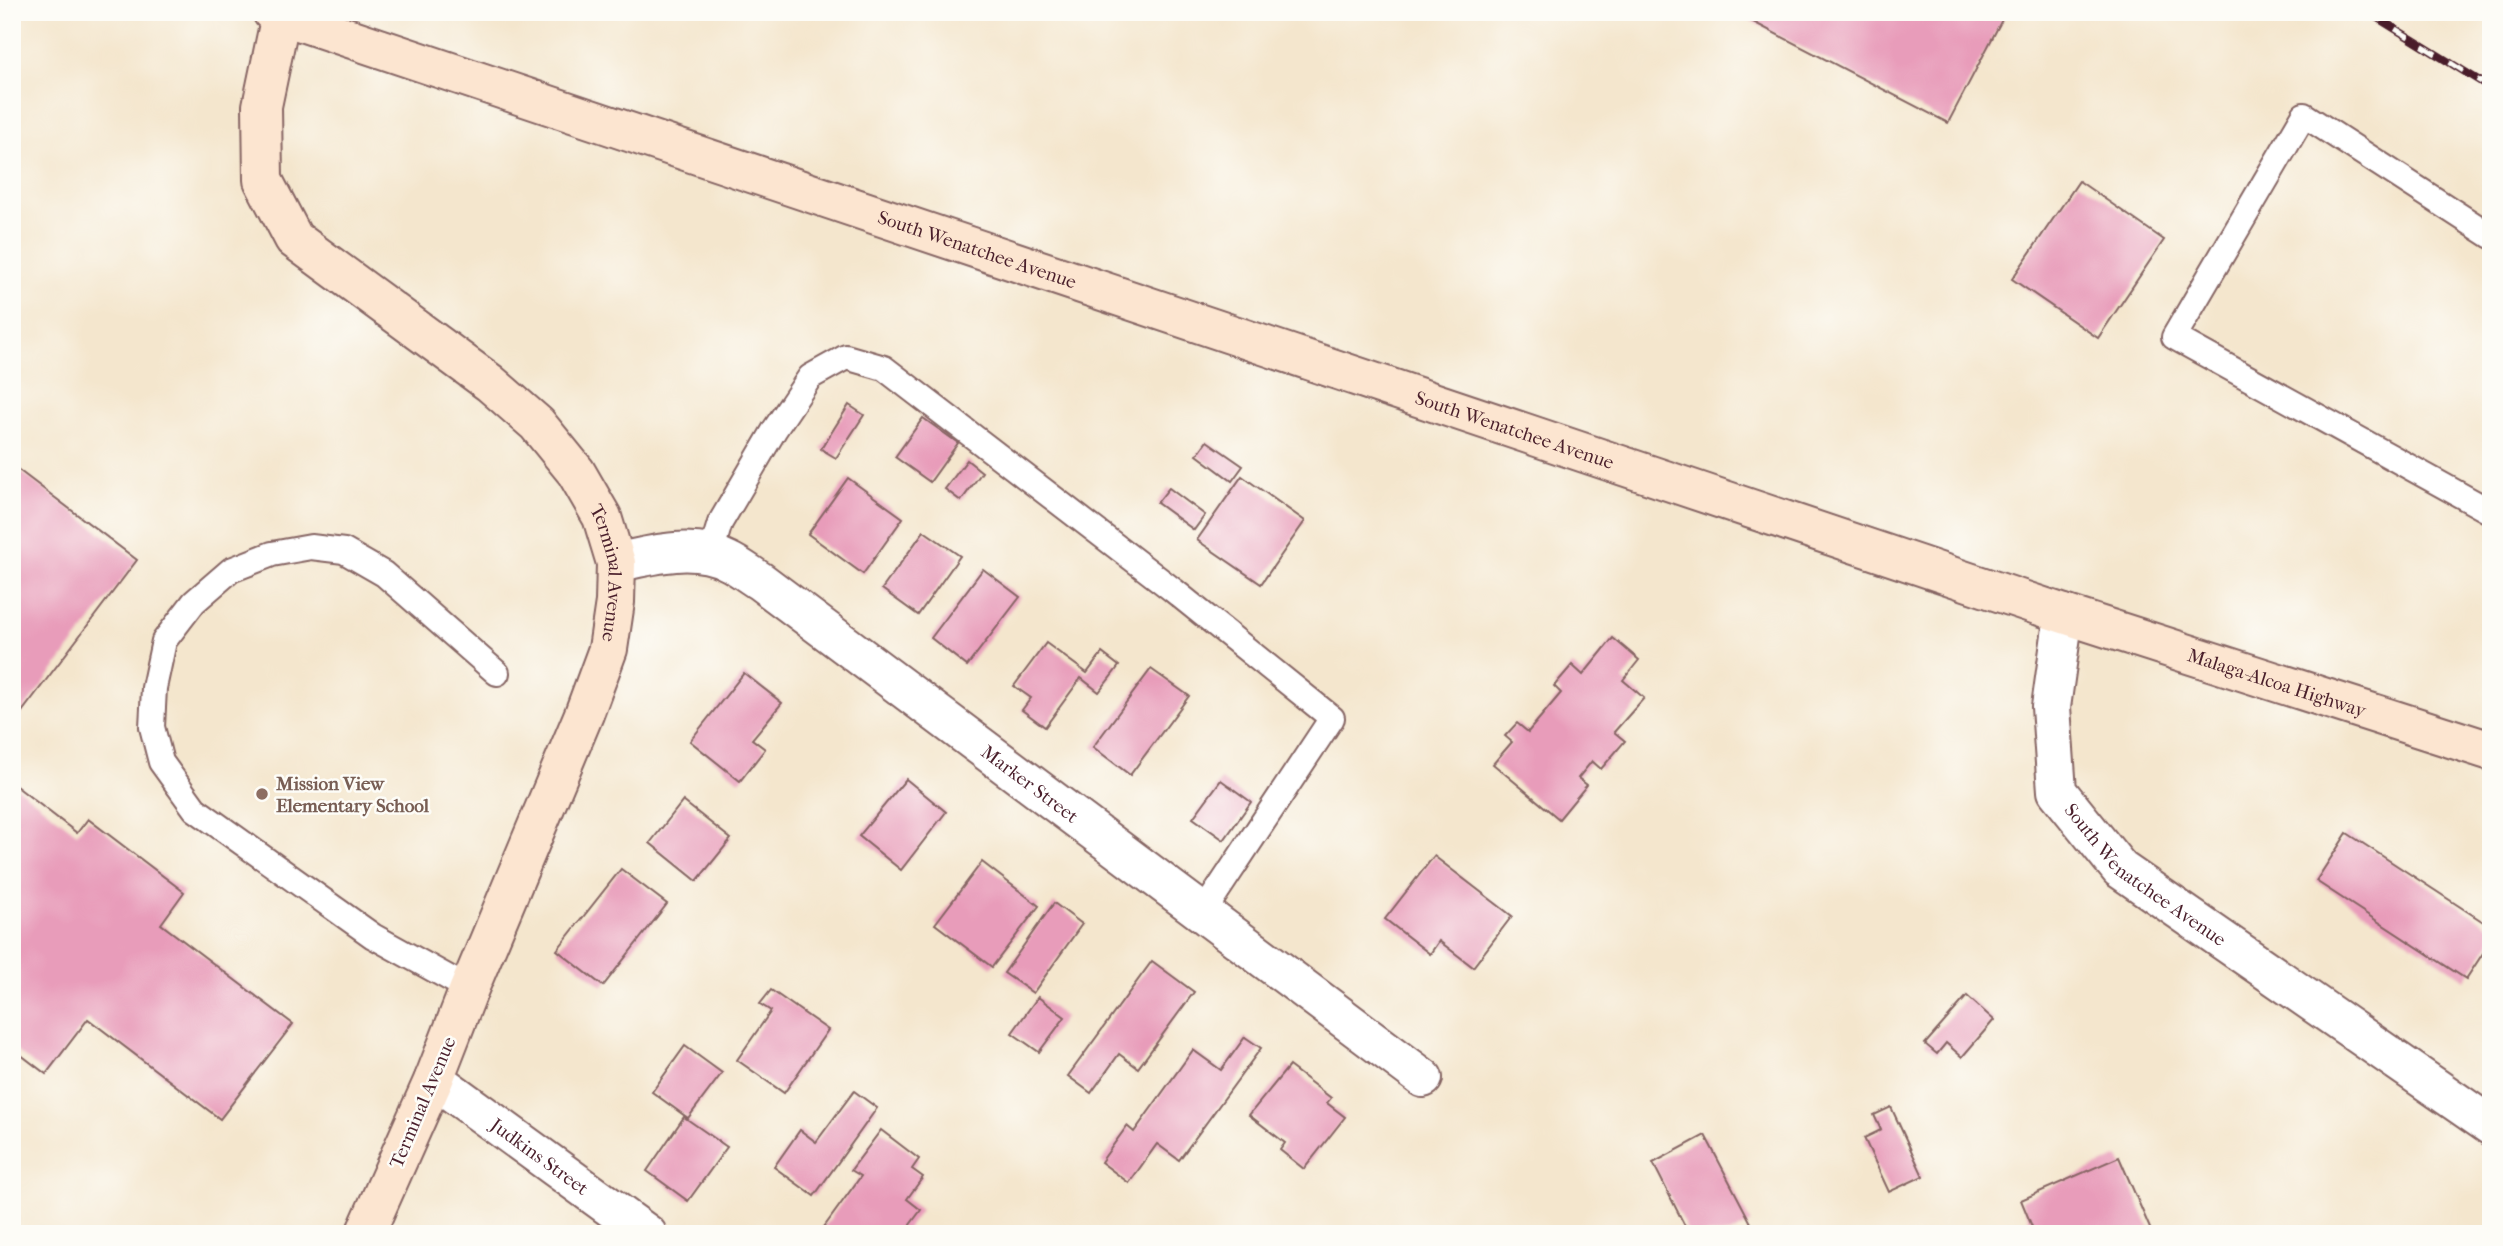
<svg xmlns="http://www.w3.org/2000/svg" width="2503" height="1246" viewBox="0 0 2503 1246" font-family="'IM FELL French Canon',serif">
	<rect width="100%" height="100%" fill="#fdfcf7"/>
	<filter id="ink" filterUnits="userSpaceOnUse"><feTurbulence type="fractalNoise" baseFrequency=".0143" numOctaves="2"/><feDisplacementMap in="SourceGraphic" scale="14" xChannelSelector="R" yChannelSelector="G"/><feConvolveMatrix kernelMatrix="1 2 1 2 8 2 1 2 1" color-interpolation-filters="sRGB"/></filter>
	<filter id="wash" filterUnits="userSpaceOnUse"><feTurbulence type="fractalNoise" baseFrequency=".00686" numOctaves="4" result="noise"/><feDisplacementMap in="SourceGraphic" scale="28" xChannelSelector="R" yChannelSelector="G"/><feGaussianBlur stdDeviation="1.57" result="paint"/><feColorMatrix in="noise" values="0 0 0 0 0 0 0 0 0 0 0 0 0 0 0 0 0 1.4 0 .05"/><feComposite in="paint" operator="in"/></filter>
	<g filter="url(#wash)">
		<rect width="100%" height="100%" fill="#f4e6cd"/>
		<g id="blocks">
			<!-- building -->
			<g fill="#e89cba">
				<polygon points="1734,12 2006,12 1948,123"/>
				<polygon points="2079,181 2164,240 2098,338 2012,279"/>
				<polygon points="849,405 864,415 836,458 821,449"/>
				<polygon points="923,418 958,443 930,482 895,457"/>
				<polygon points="1207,441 1243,466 1232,481 1197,455"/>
				<polygon points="967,460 982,472 961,501 945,489"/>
				<polygon points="12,465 137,560 12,725"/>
				<polygon points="1242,476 1305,521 1261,584 1197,540"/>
				<polygon points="848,478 903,518 863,574 808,534"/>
				<polygon points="1169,488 1205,515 1194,530 1157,503"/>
				<polygon points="924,531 960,556 918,615 882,589"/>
				<polygon points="983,569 1020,597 967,666 931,638"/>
				<polygon points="1613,638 1639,660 1623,680 1644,698 1614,732 1625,741 1601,769 1592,761 1578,778 1587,785 1559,819 1493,764 1512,742 1505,736 1517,723 1528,732 1561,693 1554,686 1572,665 1583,675"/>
				<polygon points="1046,643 1087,673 1102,653 1119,666 1099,692 1081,678 1045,727 1022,710 1031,698 1014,686"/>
				<polygon points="1151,669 1189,696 1130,775 1093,747"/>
				<polygon points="744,673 782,703 752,739 765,749 740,781 690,741"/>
				<polygon points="906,779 946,812 901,870 859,836"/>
				<polygon points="1221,780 1251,802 1224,840 1193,818"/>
				<polygon points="12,783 77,833 88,819 184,892 161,924 293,1024 220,1119 88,1019 46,1074 12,1048"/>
				<polygon points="683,801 731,839 697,881 650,843"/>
				<polygon points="2347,833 2491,927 2491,941 2466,979 2316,881"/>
				<polygon points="1434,856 1512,916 1473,967 1439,941 1430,954 1385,919"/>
				<polygon points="982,862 1039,906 992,967 935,924"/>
				<polygon points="621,869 667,904 603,986 557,950"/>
				<polygon points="1054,903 1082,924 1033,993 1004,973"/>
				<polygon points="1152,961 1194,992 1138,1068 1119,1054 1091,1093 1068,1076"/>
				<polygon points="771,990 828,1030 784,1093 737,1060 771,1011 760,1004"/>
				<polygon points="1967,996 1994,1020 1962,1057 1946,1043 1937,1054 1925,1044"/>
				<polygon points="1038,997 1065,1017 1039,1052 1012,1033"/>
				<polygon points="1245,1037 1261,1048 1179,1160 1157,1144 1129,1183 1101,1162 1127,1126 1134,1132 1193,1050 1221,1070"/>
				<polygon points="685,1046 722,1073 688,1118 652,1092"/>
				<polygon points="1289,1066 1331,1098 1327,1103 1345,1117 1304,1169 1280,1150 1285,1143 1249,1115"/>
				<polygon points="854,1091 877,1108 814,1196 774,1167 800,1130 816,1142"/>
				<polygon points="1891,1107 1923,1176 1889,1192 1864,1138 1881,1130 1874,1115"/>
				<polygon points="684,1117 727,1147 688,1201 647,1171"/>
				<polygon points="881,1130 919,1159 912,1169 923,1177 907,1199 921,1210 903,1234 819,1234 861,1176 851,1170"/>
				<polygon points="1705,1135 1751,1223 1730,1234 1689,1234 1653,1163"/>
				<polygon points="2119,1157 2152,1233 2035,1234 2021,1200"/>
			</g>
		</g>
	</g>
	<g filter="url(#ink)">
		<use href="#blocks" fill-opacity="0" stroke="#866564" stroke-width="2"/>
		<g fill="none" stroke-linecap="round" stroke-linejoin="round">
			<defs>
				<g id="lane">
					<polyline points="2491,236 2304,115 2174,337 2491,512"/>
					<polyline points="710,556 720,523 775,429 810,377 846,357 884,368 1173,590 1332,718 1202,914"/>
					<polyline points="469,989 373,936 195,809 161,762 152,727 154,688 164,641 194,602 231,570 272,554 311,547 344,551 384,574 497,673"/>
				</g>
				<g id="street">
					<path id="s1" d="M616 563C650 555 694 543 728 561 739 566 750 575 760 581L1423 1078"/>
					<path id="s2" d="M2064 614 2051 707 2057 791 2120 869 2491 1126"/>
					<path id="s3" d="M434 1079 647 1234"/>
				</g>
				<g id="secondary">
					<path id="s4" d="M272 12 2064 614 2491 751"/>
					<path id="s5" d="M281 15 262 106 263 180 294 239 490 383 537 424 576 472 602 517 616 563 615 602 608 649 584 714 469 989 434 1079 365 1234"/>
				</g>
			</defs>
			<!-- lane casing -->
			<use href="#lane" stroke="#866564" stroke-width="28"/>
			<!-- street casing -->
			<use href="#street" stroke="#866564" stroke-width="42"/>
			<!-- secondary casing -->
			<use href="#secondary" stroke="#866564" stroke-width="42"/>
			<!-- lane -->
			<use href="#lane" stroke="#fff" stroke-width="24"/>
			<!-- street -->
			<use href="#street" stroke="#fff" stroke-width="38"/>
			<!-- secondary -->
			<use href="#secondary" stroke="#fce5d0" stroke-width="38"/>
			<defs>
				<polyline id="rail" points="2368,12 2491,88"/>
			</defs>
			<!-- rail casing -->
			<use href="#rail" stroke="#4a1f2b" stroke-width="8"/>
			<!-- rail -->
			<use href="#rail" stroke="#fdfcf7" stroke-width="5" stroke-dasharray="16" stroke-linecap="butt"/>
		</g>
	</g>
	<!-- markers -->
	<circle fill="#8d6e63" stroke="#fdfcf7" stroke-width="2.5" cx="262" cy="794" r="7"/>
	<g text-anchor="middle" stroke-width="5" stroke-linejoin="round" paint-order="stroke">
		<!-- street labels -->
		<g font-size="19" fill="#4a1f2b" stroke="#fdfcf7">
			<text dy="7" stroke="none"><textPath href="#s4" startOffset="744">South Wenatchee Avenue</textPath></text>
			<text dy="7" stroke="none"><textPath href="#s4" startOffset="1311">South Wenatchee Avenue</textPath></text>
			<text dy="7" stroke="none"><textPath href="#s5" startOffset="710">Terminal Avenue</textPath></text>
			<text dy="7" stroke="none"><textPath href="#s4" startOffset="2114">Malaga-Alcoa Highway</textPath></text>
			<text dy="7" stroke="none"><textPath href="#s1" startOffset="490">Marker Street</textPath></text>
			<text dy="7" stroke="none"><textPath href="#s2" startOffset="301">South Wenatchee Avenue</textPath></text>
			<text transform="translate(422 1102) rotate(-67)" y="7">Terminal Avenue</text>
			<text dy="7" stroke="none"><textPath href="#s3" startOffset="131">Judkins Street</textPath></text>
		</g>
		<!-- education labels -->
		<g font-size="19" font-weight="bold" fill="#785e54" stroke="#fdfcf7" text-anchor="start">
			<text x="276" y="790">Mission View<tspan x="276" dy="22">Elementary School</tspan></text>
		</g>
	</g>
	<!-- margin -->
	<rect width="2503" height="1246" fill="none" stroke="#fdfcf7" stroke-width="42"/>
</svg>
